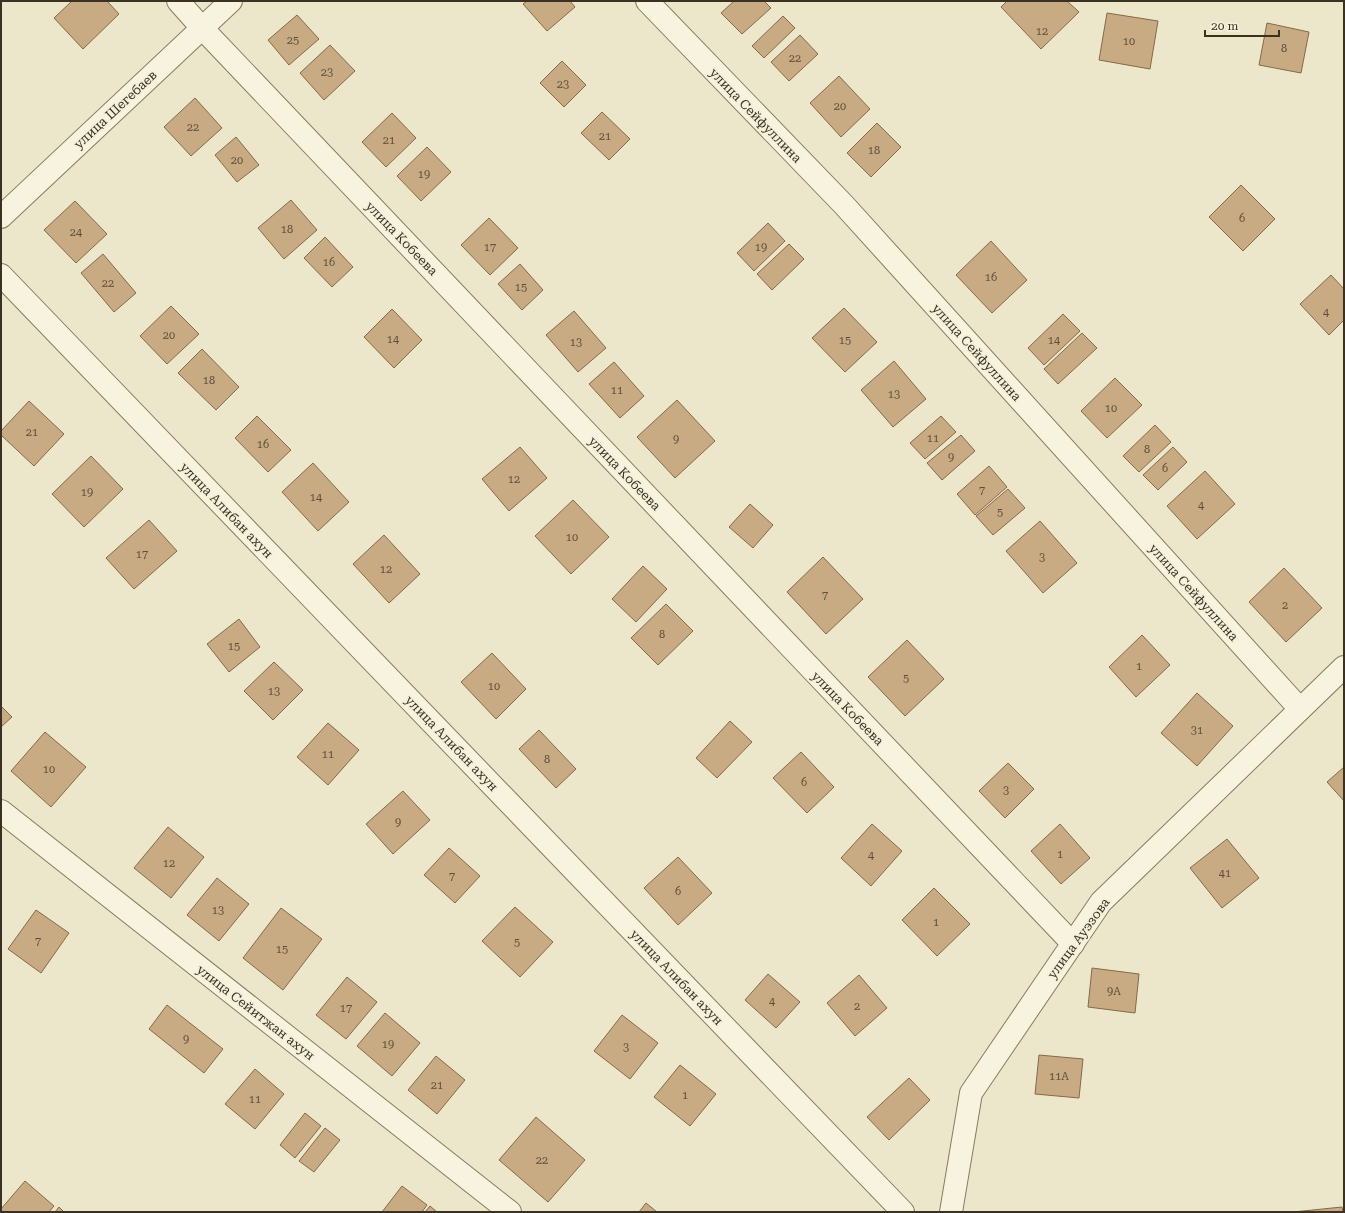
<svg xmlns="http://www.w3.org/2000/svg" width="1345" height="1213" viewBox="0 0 1345 1213" font-family="'Roboto Serif',serif">
	<rect width="100%" height="100%" fill="#ece7cb"/>
	<!-- building -->
	<g fill="#c8aa83" stroke="#866947">
		<polygon points="72,1 107,1 119,14 83,49 54,18"/>
		<polygon points="527,1 570,1 575,7 547,31 523,4"/>
		<polygon points="734,1 764,1 771,8 742,34 721,13"/>
		<polygon points="1007,1 1067,1 1079,12 1041,49 1001,7"/>
		<polygon points="1107,13 1158,21 1150,69 1099,60"/>
		<polygon points="297,15 319,39 289,65 268,40"/>
		<polygon points="783,16 795,28 764,58 752,46"/>
		<polygon points="1267,23 1309,32 1301,73 1259,65"/>
		<polygon points="800,35 818,54 789,81 771,62"/>
		<polygon points="330,45 355,71 324,100 300,73"/>
		<polygon points="562,61 586,85 564,107 540,83"/>
		<polygon points="839,76 870,109 841,137 810,103"/>
		<polygon points="195,98 222,128 191,156 164,127"/>
		<polygon points="602,112 630,139 609,160 581,133"/>
		<polygon points="392,113 416,138 386,167 362,142"/>
		<polygon points="877,123 901,147 871,177 847,153"/>
		<polygon points="236,137 259,165 237,182 215,155"/>
		<polygon points="427,147 451,172 421,201 397,176"/>
		<polygon points="1241,185 1275,219 1243,251 1209,217"/>
		<polygon points="291,200 317,230 284,259 258,228"/>
		<polygon points="75,201 107,234 76,263 44,230"/>
		<polygon points="489,218 518,248 490,275 461,245"/>
		<polygon points="768,223 785,241 754,271 737,253"/>
		<polygon points="325,237 353,267 332,287 304,258"/>
		<polygon points="991,241 1027,280 992,313 956,275"/>
		<polygon points="789,244 804,259 772,290 757,274"/>
		<polygon points="103,254 136,293 114,312 81,273"/>
		<polygon points="520,264 543,290 522,310 498,284"/>
		<polygon points="1331,275 1344,289 1344,320 1329,335 1300,304"/>
		<polygon points="171,306 199,334 167,364 140,336"/>
		<polygon points="844,308 877,342 845,372 812,338"/>
		<polygon points="392,309 422,340 394,368 364,337"/>
		<polygon points="574,311 606,348 578,372 546,335"/>
		<polygon points="1063,314 1080,331 1044,365 1028,348"/>
		<polygon points="1082,333 1097,348 1058,384 1044,369"/>
		<polygon points="202,349 239,387 216,410 178,373"/>
		<polygon points="894,361 926,399 893,427 861,390"/>
		<polygon points="614,362 644,396 620,418 589,384"/>
		<polygon points="1115,378 1142,405 1107,438 1081,411"/>
		<polygon points="677,400 715,441 675,478 637,437"/>
		<polygon points="29,401 64,434 34,466 1,435 1,431"/>
		<polygon points="257,416 291,450 268,472 235,438"/>
		<polygon points="941,416 956,432 925,459 910,443"/>
		<polygon points="1155,425 1171,442 1139,472 1123,456"/>
		<polygon points="961,435 975,451 942,480 927,463"/>
		<polygon points="520,447 547,478 509,511 482,479"/>
		<polygon points="1173,447 1187,462 1158,490 1143,475"/>
		<polygon points="91,456 123,489 84,527 52,494"/>
		<polygon points="313,463 349,502 318,531 282,492"/>
		<polygon points="989,466 1007,487 975,515 957,494"/>
		<polygon points="1205,471 1235,504 1197,539 1167,506"/>
		<polygon points="1008,489 1025,508 993,535 976,516"/>
		<polygon points="573,500 609,537 571,574 535,536"/>
		<polygon points="750,504 773,525 753,548 729,527"/>
		<polygon points="149,520 177,551 134,589 106,558"/>
		<polygon points="1040,521 1077,563 1043,593 1006,551"/>
		<polygon points="384,535 420,574 389,603 353,564"/>
		<polygon points="823,557 863,599 826,634 787,592"/>
		<polygon points="643,566 667,589 636,622 612,599"/>
		<polygon points="1284,568 1322,608 1286,642 1249,602"/>
		<polygon points="666,604 693,631 658,665 631,638"/>
		<polygon points="239,619 260,647 229,672 207,644"/>
		<polygon points="1142,635 1170,665 1136,697 1109,667"/>
		<polygon points="907,640 944,679 905,716 868,677"/>
		<polygon points="492,653 526,689 496,719 461,682"/>
		<polygon points="274,662 303,690 273,720 244,691"/>
		<polygon points="1197,693 1233,726 1197,766 1161,733"/>
		<polygon points="1,706 12,717 1,727"/>
		<polygon points="730,721 752,742 717,778 696,758"/>
		<polygon points="328,723 359,750 328,785 297,757"/>
		<polygon points="539,730 576,769 556,788 519,749"/>
		<polygon points="45,732 86,767 51,807 11,771"/>
		<polygon points="801,752 834,787 807,813 773,778"/>
		<polygon points="1008,763 1034,789 1005,818 979,791"/>
		<polygon points="1344,767 1344,801 1327,782"/>
		<polygon points="403,791 430,820 393,854 366,824"/>
		<polygon points="872,824 902,851 871,886 841,858"/>
		<polygon points="1060,824 1090,858 1061,884 1031,851"/>
		<polygon points="168,827 204,857 171,898 134,868"/>
		<polygon points="1227,839 1259,878 1222,908 1190,868"/>
		<polygon points="449,848 480,876 455,903 424,875"/>
		<polygon points="678,857 712,893 678,925 644,888"/>
		<polygon points="217,878 249,904 219,941 187,915"/>
		<polygon points="934,888 970,924 937,956 902,920"/>
		<polygon points="515,907 553,942 520,977 482,941"/>
		<polygon points="281,908 322,939 283,990 243,958"/>
		<polygon points="36,910 69,933 41,973 8,949"/>
		<polygon points="1092,968 1139,974 1135,1013 1088,1007"/>
		<polygon points="768,974 800,1002 776,1028 745,1000"/>
		<polygon points="859,975 887,1008 855,1036 827,1003"/>
		<polygon points="347,977 377,1002 346,1039 316,1015"/>
		<polygon points="167,1005 223,1049 204,1073 149,1029"/>
		<polygon points="385,1013 420,1043 392,1076 357,1046"/>
		<polygon points="622,1015 658,1043 630,1079 594,1051"/>
		<polygon points="1039,1055 1083,1059 1079,1098 1035,1094"/>
		<polygon points="436,1056 465,1080 437,1114 408,1090"/>
		<polygon points="680,1065 716,1094 690,1126 654,1097"/>
		<polygon points="255,1069 284,1094 255,1129 225,1104"/>
		<polygon points="909,1078 930,1100 889,1140 867,1117"/>
		<polygon points="305,1113 321,1126 295,1158 280,1145"/>
		<polygon points="536,1117 585,1160 548,1202 499,1160"/>
		<polygon points="325,1128 340,1140 314,1172 299,1161"/>
		<polygon points="25,1181 54,1206 49,1212 1,1212 1,1209"/>
		<polygon points="402,1186 427,1205 422,1212 382,1212"/>
		<polygon points="646,1203 657,1212 639,1212"/>
		<polygon points="430,1206 437,1212 425,1212"/>
		<polygon points="59,1207 64,1212 55,1212"/>
		<polygon points="1342,1207 1343,1212 1293,1212"/>
	</g>
	<g fill="none" stroke-linecap="round" stroke-linejoin="round">
		<defs>
			<g id="minor">
				<polyline points="178,1 202,28 1073,944"/>
				<polyline points="647,1 844,205 1300,709"/>
				<polyline points="1,217 231,1"/>
				<polyline points="1,275 903,1212"/>
				<polyline points="1,811 510,1212"/>
				<polyline points="951,1212 971,1093 1101,902 1344,667"/>
			</g>
		</defs>
		<!-- minor casing -->
		<use href="#minor" stroke="#887b60" stroke-width="24"/>
		<!-- minor -->
		<use href="#minor" stroke="#f7f3de" stroke-width="22"/>
	</g>
	<g text-anchor="middle" stroke-width="4" stroke-linejoin="round" paint-order="stroke">
		<!-- number labels -->
		<g font-size="11" fill="#5e4f3a">
			<text x="1042" y="35">12</text>
			<text x="293" y="44">25</text>
			<text x="1129" y="45">10</text>
			<text x="1284" y="52">8</text>
			<text x="795" y="62">22</text>
			<text x="327" y="76">23</text>
			<text x="563" y="88">23</text>
			<text x="840" y="110">20</text>
			<text x="193" y="131">22</text>
			<text x="605" y="140">21</text>
			<text x="389" y="144">21</text>
			<text x="874" y="154">18</text>
			<text x="237" y="164">20</text>
			<text x="424" y="178">19</text>
			<text x="1242" y="222">6</text>
			<text x="287" y="233">18</text>
			<text x="76" y="236">24</text>
			<text x="490" y="251">17</text>
			<text x="761" y="251">19</text>
			<text x="329" y="266">16</text>
			<text x="991" y="281">16</text>
			<text x="108" y="287">22</text>
			<text x="521" y="291">15</text>
			<text x="1326" y="316">4</text>
			<text x="169" y="339">20</text>
			<text x="393" y="343">14</text>
			<text x="845" y="344">15</text>
			<text x="1054" y="344">14</text>
			<text x="576" y="346">13</text>
			<text x="209" y="384">18</text>
			<text x="617" y="394">11</text>
			<text x="894" y="398">13</text>
			<text x="1111" y="412">10</text>
			<text x="32" y="436">21</text>
			<text x="933" y="442">11</text>
			<text x="676" y="443">9</text>
			<text x="263" y="448">16</text>
			<text x="1147" y="453">8</text>
			<text x="951" y="461">9</text>
			<text x="1165" y="472">6</text>
			<text x="514" y="483">12</text>
			<text x="982" y="494">7</text>
			<text x="87" y="496">19</text>
			<text x="316" y="501">14</text>
			<text x="1201" y="509">4</text>
			<text x="1000" y="516">5</text>
			<text x="572" y="541">10</text>
			<text x="142" y="558">17</text>
			<text x="1042" y="561">3</text>
			<text x="386" y="573">12</text>
			<text x="825" y="599">7</text>
			<text x="1285" y="609">2</text>
			<text x="662" y="638">8</text>
			<text x="234" y="650">15</text>
			<text x="1139" y="670">1</text>
			<text x="906" y="682">5</text>
			<text x="494" y="690">10</text>
			<text x="274" y="695">13</text>
			<text x="1197" y="734">31</text>
			<text x="328" y="758">11</text>
			<text x="547" y="763">8</text>
			<text x="49" y="773">10</text>
			<text x="804" y="786">6</text>
			<text x="1006" y="794">3</text>
			<text x="398" y="826">9</text>
			<text x="1060" y="858">1</text>
			<text x="871" y="859">4</text>
			<text x="169" y="867">12</text>
			<text x="1225" y="877">41</text>
			<text x="452" y="880">7</text>
			<text x="678" y="895">6</text>
			<text x="218" y="914">13</text>
			<text x="936" y="926">1</text>
			<text x="38" y="945">7</text>
			<text x="517" y="946">5</text>
			<text x="282" y="953">15</text>
			<text x="1114" y="995">9А</text>
			<text x="772" y="1005">4</text>
			<text x="857" y="1010">2</text>
			<text x="346" y="1012">17</text>
			<text x="186" y="1043">9</text>
			<text x="388" y="1048">19</text>
			<text x="626" y="1051">3</text>
			<text x="1059" y="1080">11А</text>
			<text x="437" y="1089">21</text>
			<text x="685" y="1099">1</text>
			<text x="255" y="1103">11</text>
			<text x="542" y="1164">22</text>
		</g>
		<!-- street labels -->
		<g font-size="13" fill="#3a3122" stroke="#f4f0da">
			<text transform="translate(115 109) rotate(-43)" y="5">улица Шегебаев</text>
			<text transform="translate(756 115) rotate(46)" y="5">улица Сейфуллина</text>
			<text transform="translate(402 238) rotate(46)" y="5">улица Кобеева</text>
			<text transform="translate(977 352) rotate(48)" y="5">улица Сейфуллина</text>
			<text transform="translate(625 473) rotate(46)" y="5">улица Кобеева</text>
			<text transform="translate(227 510) rotate(46)" y="5">улица Алибан ахун</text>
			<text transform="translate(1194 592) rotate(48)" y="5">улица Сейфуллина</text>
			<text transform="translate(848 708) rotate(46)" y="5">улица Кобеева</text>
			<text transform="translate(452 743) rotate(46)" y="5">улица Алибан ахун</text>
			<text transform="translate(1078 938) rotate(-54)" y="5">улица Ауэзова</text>
			<text transform="translate(677 977) rotate(46)" y="5">улица Алибан ахун</text>
			<text transform="translate(256 1012) rotate(38)" y="5">улица Сейитжан ахун</text>
		</g>
	</g>
	<!-- border -->
	<rect width="1345" height="1213" fill="none" stroke="#3a3122" stroke-width="4"/>
	<!-- scale -->
	<path d="M1205 30v6h74v-6" fill="none" stroke="#3a3122" stroke-width="2"/>
	<text x="1211" y="30" font-size="12" fill="#3a3122" stroke="#f4f0da" stroke-width="3" paint-order="stroke">20 m</text>
</svg>
